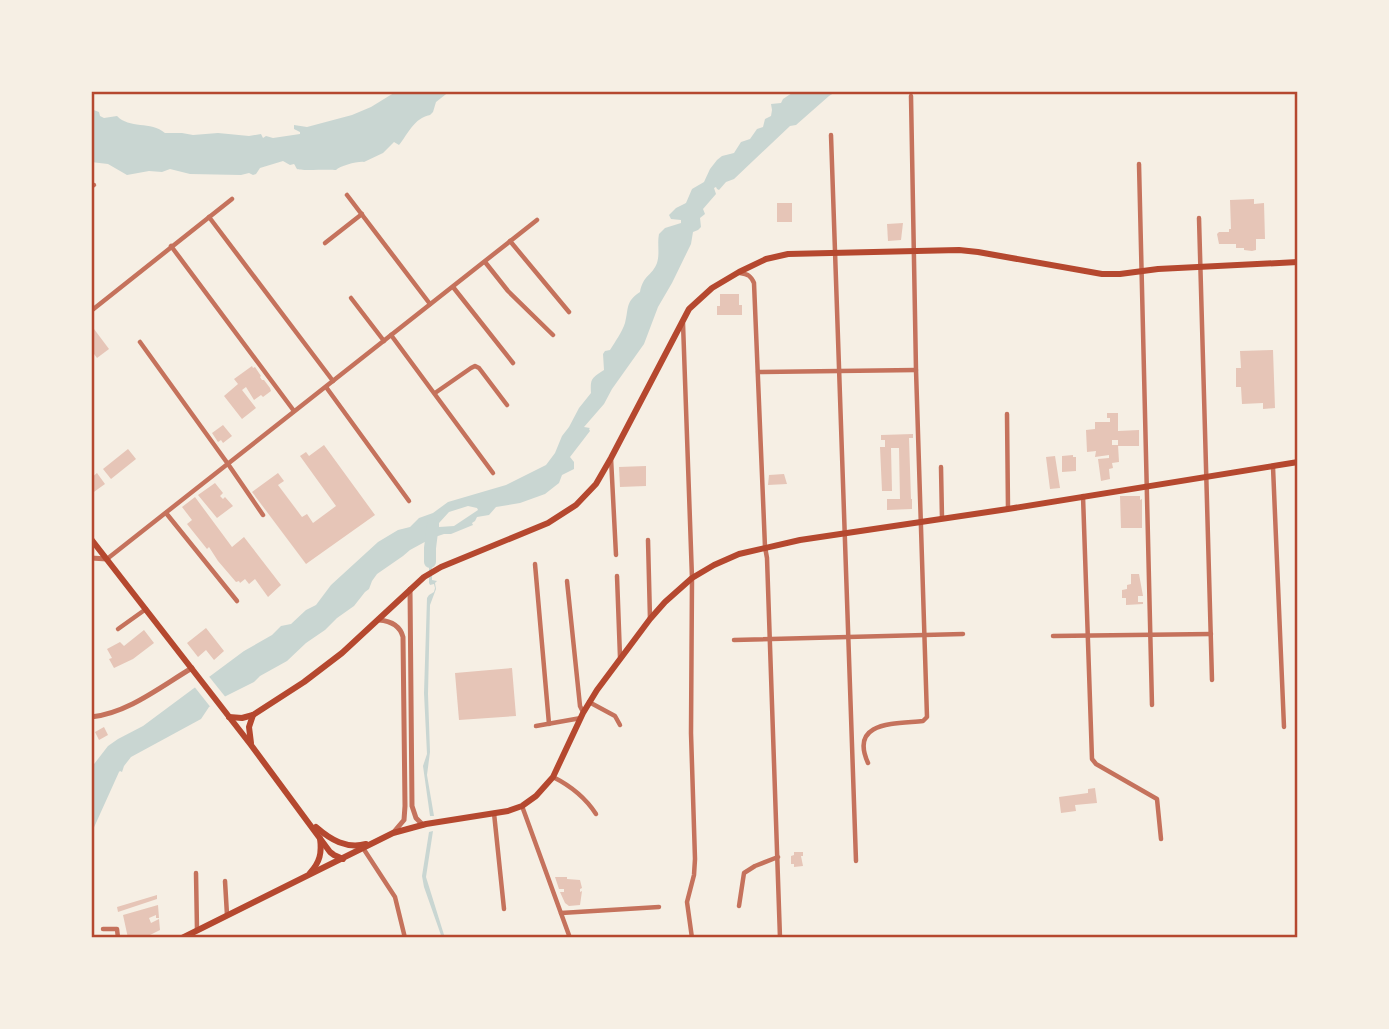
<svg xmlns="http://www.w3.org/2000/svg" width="1389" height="1029" viewBox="0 0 1389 1029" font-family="Barlow,sans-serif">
	<rect width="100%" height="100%" fill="#f6efe4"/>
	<!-- water -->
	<g fill="#c9d6d2" fill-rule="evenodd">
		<path d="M397 91H450L436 102 433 112 430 115C414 118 408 134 399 145L394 142 383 153 364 162C358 161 340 166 336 170 328 169 300 171 297 169 296 168 295 165 294 164L290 165 283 161 260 168 256 174 253 175 249 173 241 175 190 174 170 169 162 172 149 171 127 175 108 164 91 162V109L99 112 100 116 104 118 117 116C129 129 151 121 165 133H182L193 135 218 133 249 136 261 134 263 138 266 136 273 138 300 134V132L294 129V125L307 127 352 115 371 107Z"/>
		<path d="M795 91H837L829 96 796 125 790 126 734 179 726 182 719 190 717 189 716 187 714 188 716 194 703 209 705 214 700 218 701 227 698 230 693 232 691 244 672 283 658 307 644 344 612 389 604 404 584 427 590 428 589 429 590 431 570 457 574 462V469L562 475 559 483 545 494 520 503 496 507 489 515 477 517 475 521 472 523 473 525 451 534H444L432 538 410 550 403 556 377 574 372 581 369 589 365 592 354 606 337 618 325 630 306 643 287 661 260 676 254 682 218 700 209 707 201 719 131 757 124 766 122 772 120 771 119 772 91 834V768L108 746 118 739 143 726 244 651 272 635 281 626 291 624 306 610 316 605 331 585 378 542 398 530 410 527 419 518 433 513 448 502 506 485 546 465 555 453 562 436 569 427 579 408 591 393C590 378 592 378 604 370L603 354 605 351 610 350C615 342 622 332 625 323 629 308 625 302 640 292 643 275 652 276 657 263 660 254 657 243 659 234L665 228 681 223V220L671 219 669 215 676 208 686 203 692 189 704 182 710 169 717 160 722 156 734 153 741 142 750 139 757 129 763 127 765 119 771 116 772 110 771 104 781 103 783 99ZM468 506 477 508 478 510 454 526 439 527V523L449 512Z"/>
		<polygon points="432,561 432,580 437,581 435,583 436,589 430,605 428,694 430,752 427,775 434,816 430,816 423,766 427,754 424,693 427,598 429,595 434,592 435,588 434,584 430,585 429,583 429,562"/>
		<polygon points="433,831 426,877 445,938 442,938 424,887 422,876 429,832"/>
	</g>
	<!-- pier -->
	<polygon fill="#f6efe4" points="207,674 227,699 212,709 193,685"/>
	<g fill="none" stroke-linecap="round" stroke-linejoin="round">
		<!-- river -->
		<polyline stroke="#c9d6d2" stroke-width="12" points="430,562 430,548 433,524"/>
	</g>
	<!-- building -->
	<g fill="#e6c5b7">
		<polygon points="1254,199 1254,204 1264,203 1265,239 1256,239 1256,250 1252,251 1244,250 1244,248 1236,248 1236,244 1219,244 1217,234 1219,232 1229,232 1229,229 1231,229 1230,200"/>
		<rect x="777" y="203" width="15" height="19"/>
		<polygon points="903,223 901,240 888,241 887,224"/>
		<polygon points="720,294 739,294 739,305 742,305 742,315 717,315 717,306 720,306"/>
		<polygon points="91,325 109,349 97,358 91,350"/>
		<polygon points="1273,350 1275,408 1263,409 1263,403 1242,404 1241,387 1236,387 1236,368 1241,368 1240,351"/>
		<polygon points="252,366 253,368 255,367 261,376 260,377 262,380 264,380 270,388 271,391 263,397 261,395 254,400 246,387 242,390 256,408 242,419 224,396 238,384 234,379"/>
		<polygon points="1107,413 1118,413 1118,431 1139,430 1139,446 1118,446 1118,440 1112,440 1112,445 1118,445 1119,462 1112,463 1113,468 1109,469 1110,479 1101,481 1098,459 1109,458 1109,455 1095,457 1096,451 1087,452 1086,430 1095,429 1095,422 1110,422 1110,418 1107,418"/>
		<polygon points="223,425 232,436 223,443 221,440 218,442 212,433"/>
		<polygon points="913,434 913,438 909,438 911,499 912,499 912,509 887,510 887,499 900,499 899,448 891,448 892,491 882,491 880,447 885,447 885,440 881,440 881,435"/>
		<polygon points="324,445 375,515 306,564 252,492 278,473 284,481 278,485 302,517 307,514 313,523 336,506 300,456 306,452 309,456"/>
		<polygon points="128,449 136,459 111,479 103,469"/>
		<polygon points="1073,455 1073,457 1076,457 1076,471 1062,472 1062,456"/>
		<polygon points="1055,456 1060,488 1050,489 1046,457"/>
		<polygon points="646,466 646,486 620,487 619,467"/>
		<polygon points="97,473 105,484 91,494 91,478"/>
		<polygon points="784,474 787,484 768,485 769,475"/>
		<polygon points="215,483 223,493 220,496 223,499 225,497 233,506 217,518 198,495"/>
		<polygon points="1120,496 1140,496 1140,500 1142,499 1142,528 1121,528"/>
		<polygon points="195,497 232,547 244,537 281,585 268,597 255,579 249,584 245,579 240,583 239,581 236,582 218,561 209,547 207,549 187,524 192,520 182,507"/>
		<polygon points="1131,574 1139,574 1143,596 1138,596 1138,602 1143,602 1143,604 1126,605 1126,598 1122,598 1122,590 1127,589 1127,585 1131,584"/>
		<polygon points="206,628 224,651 214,660 206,650 198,657 187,643"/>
		<polygon points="144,630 154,643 133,659 114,668 109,659 112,658 107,649 120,642 124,646"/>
		<polygon points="512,668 516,716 459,720 455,673"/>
		<polygon points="104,727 108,735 99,740 95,732"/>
		<polygon points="1095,788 1097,803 1075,805 1076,811 1061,813 1059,797 1088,793 1088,789"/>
		<polygon points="794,852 803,852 803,856 801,856 803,866 794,867 794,864 791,864 791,856 794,855"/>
		<polygon points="555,877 567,877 567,879 580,880 582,888 580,889 580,892 582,891 580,905 569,906 565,903 560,892 564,892 564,889 559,889"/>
		<polygon points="157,895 157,899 118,912 117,907"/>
		<polygon points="158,905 159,918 156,918 156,915 149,918 151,923 159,919 160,930 144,938 128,938 123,915"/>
	</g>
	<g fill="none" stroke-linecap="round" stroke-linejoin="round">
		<!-- minor -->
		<g stroke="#c5725c" stroke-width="4.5">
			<polyline points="831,135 856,861"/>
			<polyline points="1139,164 1152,705"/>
			<polyline points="91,187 94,185"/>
			<polyline points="347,195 430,304"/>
			<polyline points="209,217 333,381"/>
			<polyline points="1199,218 1212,680"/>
			<polyline points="510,241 569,312"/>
			<polyline points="325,243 362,214"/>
			<polyline points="171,246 294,411"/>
			<polyline points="485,262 508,291 553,335"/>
			<path d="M740 273C748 274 751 276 754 283L765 547 767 558 780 938"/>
			<polyline points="453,287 513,363"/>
			<polyline points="351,298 384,341"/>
			<polyline points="91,311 232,199"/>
			<polyline points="683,323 692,578 691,733 695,859 694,875 687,902 692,938"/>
			<polyline points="391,335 493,473"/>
			<polyline points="140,342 228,464 263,515"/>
			<polyline points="758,372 916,370"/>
			<polyline points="326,387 409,501"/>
			<polyline points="435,393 471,368 475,366 479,368 507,405"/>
			<polyline points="1007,414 1008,509"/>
			<polyline points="611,458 616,555"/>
			<polyline points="941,467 942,518"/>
			<polyline points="1273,467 1284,727"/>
			<polyline points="1083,496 1092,759 1096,764 1157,799 1161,839"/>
			<polyline points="166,513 237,601"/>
			<polyline points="648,540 650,619"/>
			<polyline points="107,559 537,220"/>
			<polyline points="535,564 549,724"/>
			<polyline points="617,576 620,657"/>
			<polyline points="567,581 580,706 583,712"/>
			<polyline points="118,629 146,609"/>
			<polyline points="1053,636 1211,634"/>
			<polyline points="734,640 963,634"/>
			<polyline points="589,702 615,716 620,725"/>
			<polyline points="536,726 581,718"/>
			<path d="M868 763C849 721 895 724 923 721L927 717 916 370 911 96"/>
			<path d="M553 777C571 786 585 797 596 814"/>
			<polyline points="522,806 570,938"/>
			<polyline points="494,813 504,909"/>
			<polyline points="363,848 395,897 405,938"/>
			<polyline points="196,873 197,930"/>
			<polyline points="225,881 227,915"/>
			<polyline points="739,906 744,873 755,866 778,857"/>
			<polyline points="561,913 659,907"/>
			<polyline points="103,929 117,929 118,938"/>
		</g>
		<!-- tertiary -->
		<g stroke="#c5725c" stroke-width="5">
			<polyline points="91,558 107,559"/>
			<polyline points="410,589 412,806 416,818 423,825"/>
			<path d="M379 620C390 621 400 625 403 637L405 806 404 820 393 833"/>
			<path d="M91 717C128 713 160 687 192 668"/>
		</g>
		<!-- secondary -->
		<g stroke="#b5482f" stroke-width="6">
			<polyline points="91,539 251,745 330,852 334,855 343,859"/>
			<polyline points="229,717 242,718 253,715 304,682 342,653 424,577 441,567 548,523 576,505 596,484 611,458 689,309 712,288 739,272 766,259 788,254 959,250 978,252 1102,274 1120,274 1158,269 1298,262"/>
			<polyline points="251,743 249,727 253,715"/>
			<path d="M316 827C331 840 346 849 366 844"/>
			<path d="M310 873C320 862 322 853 320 838"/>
			<polyline points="182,938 393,833 426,824 508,811 522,806 536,796 553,777 583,713 597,690 650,619 665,602 692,578 714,565 739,554 800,540 1008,509 1298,462"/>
		</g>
	</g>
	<!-- border -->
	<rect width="1389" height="1029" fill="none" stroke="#f6efe4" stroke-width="186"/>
	<rect x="93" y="93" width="1203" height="843" fill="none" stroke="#b5482f" stroke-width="2.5"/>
</svg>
